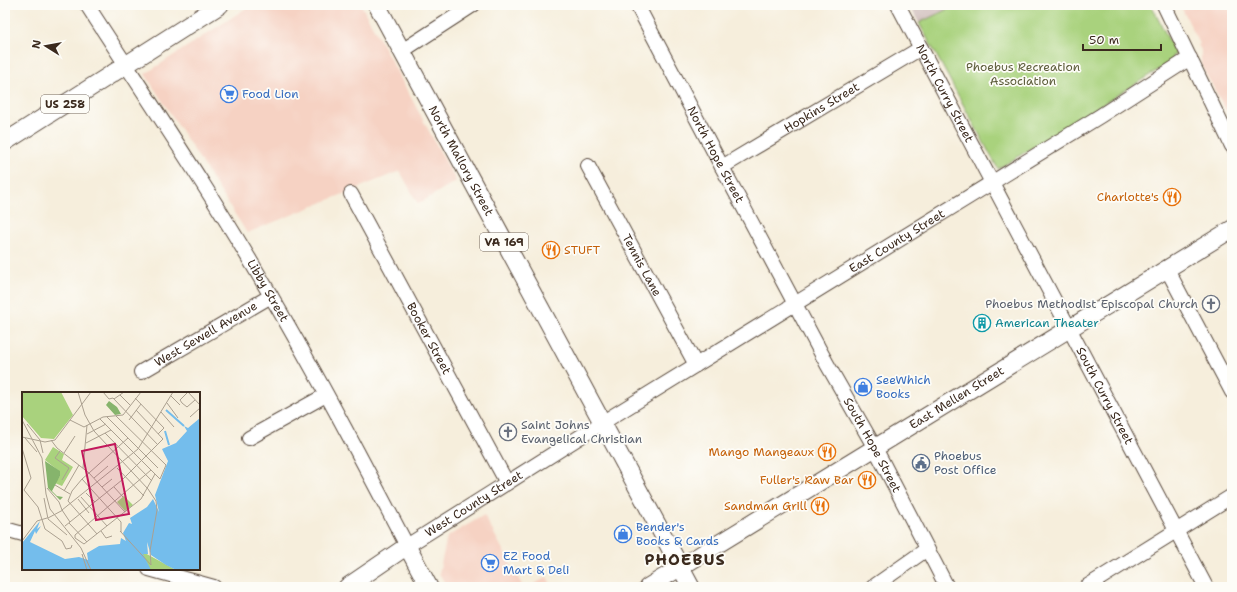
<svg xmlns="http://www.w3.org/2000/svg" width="1237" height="592" viewBox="0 0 1237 592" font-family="'Shantell Sans',sans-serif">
	<rect width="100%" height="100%" fill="#fdfcf7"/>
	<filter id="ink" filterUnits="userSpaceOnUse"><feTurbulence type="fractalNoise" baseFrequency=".025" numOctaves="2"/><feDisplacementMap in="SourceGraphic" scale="8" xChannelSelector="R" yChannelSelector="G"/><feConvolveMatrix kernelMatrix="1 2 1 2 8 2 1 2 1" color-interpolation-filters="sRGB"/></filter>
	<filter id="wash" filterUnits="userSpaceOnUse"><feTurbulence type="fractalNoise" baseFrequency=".012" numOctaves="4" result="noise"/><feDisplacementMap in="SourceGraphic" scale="16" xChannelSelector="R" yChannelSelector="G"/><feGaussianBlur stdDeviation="0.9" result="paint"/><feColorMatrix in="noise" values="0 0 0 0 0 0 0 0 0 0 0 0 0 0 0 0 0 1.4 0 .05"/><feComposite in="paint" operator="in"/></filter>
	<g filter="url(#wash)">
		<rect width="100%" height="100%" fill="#f6eedc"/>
		<!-- built -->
		<g fill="#f6d2c3">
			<polygon points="251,5 361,5 456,181 418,204 400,171 247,233 145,74"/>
			<polygon points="1180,5 1232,5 1232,121 1201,65 1201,50 1198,45 1200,44"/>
			<polygon points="484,515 523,587 447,587 439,573 447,537"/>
			<polygon points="547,577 553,587 529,587"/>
		</g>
		<!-- industrial -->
		<polygon fill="#d1bfbd" points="909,5 956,5 919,23"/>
		<!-- green -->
		<polygon fill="#a9d27d" stroke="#727e4e" points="956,5 1151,5 1176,54 1172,56 1174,60 998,169 919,23"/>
	</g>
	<g filter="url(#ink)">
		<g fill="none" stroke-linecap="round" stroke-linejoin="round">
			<defs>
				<g id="minor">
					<path id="s1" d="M87 5C149 101 214 197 271 296 319 378 363 462 407 546L613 416 1100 116 1190 58"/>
					<path id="s2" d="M637 5 722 167 827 364 875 448 947 587"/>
					<path id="s3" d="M898 5 1206 587"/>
					<polyline points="1164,5 1232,146"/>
					<polyline points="402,51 473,5"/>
					<path id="s4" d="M588 166 696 365"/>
					<path id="s5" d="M722 167 921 48"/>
					<path id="s6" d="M351 194 507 483"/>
					<polyline points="1167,269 1232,392"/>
					<path id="s7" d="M141 372 271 296"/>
					<polyline points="249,438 326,395"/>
					<polyline points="5,529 23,534"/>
					<polyline points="149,569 214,587"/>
					<polyline points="873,587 927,549"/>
					<polyline points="1086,587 1232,496"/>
				</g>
				<g id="major">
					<path id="s8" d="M377 5 691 587"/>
					<polyline points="5,142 220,5"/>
					<polyline points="347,587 407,546 429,587"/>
					<path id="s9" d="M648 587 1232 229"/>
				</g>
			</defs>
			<!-- minor casing -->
			<use href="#minor" stroke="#57473a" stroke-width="16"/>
			<!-- major casing -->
			<use href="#major" stroke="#57473a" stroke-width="19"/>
			<!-- minor -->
			<use href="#minor" stroke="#fff" stroke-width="14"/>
			<!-- major -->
			<use href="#major" stroke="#fff" stroke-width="17"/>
		</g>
	</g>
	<!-- icons -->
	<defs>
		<symbol id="supermarket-ring" viewBox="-11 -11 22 22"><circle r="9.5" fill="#fdfcf7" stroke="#3f7fe0" stroke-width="1.5"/><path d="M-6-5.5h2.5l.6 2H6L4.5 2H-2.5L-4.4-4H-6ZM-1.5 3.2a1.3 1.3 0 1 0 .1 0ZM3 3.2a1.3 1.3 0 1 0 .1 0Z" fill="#3f7fe0"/></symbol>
		<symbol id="restaurant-ring" viewBox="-11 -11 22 22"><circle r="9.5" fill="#fdfcf7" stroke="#e8710a" stroke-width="1.5"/><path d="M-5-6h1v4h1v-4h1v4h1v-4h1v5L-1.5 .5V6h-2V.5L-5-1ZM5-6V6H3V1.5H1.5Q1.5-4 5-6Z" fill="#e8710a"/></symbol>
		<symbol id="church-ring" viewBox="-11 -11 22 22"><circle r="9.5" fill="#fdfcf7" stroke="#6b7280" stroke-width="1.5"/><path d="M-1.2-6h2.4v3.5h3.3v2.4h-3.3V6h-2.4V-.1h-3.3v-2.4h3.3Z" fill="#6b7280"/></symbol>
		<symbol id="building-ring" viewBox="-11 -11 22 22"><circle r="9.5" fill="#fdfcf7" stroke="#0f9aa8" stroke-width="1.5"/><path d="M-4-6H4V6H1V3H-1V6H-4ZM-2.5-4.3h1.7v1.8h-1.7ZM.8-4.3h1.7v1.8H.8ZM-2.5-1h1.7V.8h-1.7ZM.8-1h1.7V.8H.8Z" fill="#0f9aa8"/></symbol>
		<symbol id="shop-ring" viewBox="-11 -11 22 22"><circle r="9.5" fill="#fdfcf7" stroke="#3f7fe0" stroke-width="1.5"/><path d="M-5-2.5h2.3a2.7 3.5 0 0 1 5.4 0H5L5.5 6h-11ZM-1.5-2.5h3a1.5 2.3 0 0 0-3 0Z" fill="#3f7fe0"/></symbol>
		<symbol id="civic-ring" viewBox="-11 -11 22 22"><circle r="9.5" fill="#fdfcf7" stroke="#5c6f8a" stroke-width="1.5"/><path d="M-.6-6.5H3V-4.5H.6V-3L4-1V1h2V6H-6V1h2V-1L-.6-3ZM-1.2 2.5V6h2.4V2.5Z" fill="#5c6f8a"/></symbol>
	</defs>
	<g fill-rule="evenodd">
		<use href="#supermarket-ring" x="219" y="84" width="20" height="20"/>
		<use href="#restaurant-ring" x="1162" y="187" width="20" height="20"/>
		<use href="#restaurant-ring" x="541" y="240" width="20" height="20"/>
		<use href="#church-ring" x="1201" y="294" width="20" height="20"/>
		<use href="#building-ring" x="972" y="313" width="20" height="20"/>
		<use href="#shop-ring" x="853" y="377" width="20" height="20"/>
		<use href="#church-ring" x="498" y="422" width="20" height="20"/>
		<use href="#restaurant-ring" x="817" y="442" width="20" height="20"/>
		<use href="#civic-ring" x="911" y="453" width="20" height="20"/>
		<use href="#restaurant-ring" x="857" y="470" width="20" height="20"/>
		<use href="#restaurant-ring" x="810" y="496" width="20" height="20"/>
		<use href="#shop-ring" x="613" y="524" width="20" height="20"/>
		<use href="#supermarket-ring" x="480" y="553" width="20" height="20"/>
	</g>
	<g text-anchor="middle" stroke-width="3.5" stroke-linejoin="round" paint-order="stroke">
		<!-- shield labels -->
		<g fill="#fdfcf7" stroke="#75695f" stroke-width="1">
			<rect x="41" y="95" width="48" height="18" rx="3"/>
			<rect x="480" y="233" width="48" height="18" rx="3"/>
		</g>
		<g font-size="11" font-weight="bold" fill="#3b2a1e">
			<text x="65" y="108">US 258</text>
			<text x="504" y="246">VA 169</text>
		</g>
		<!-- park labels -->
		<g font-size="12" fill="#5c5c3a" stroke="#fdfcf7">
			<text x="1023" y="71">Phoebus Recreation<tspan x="1023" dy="14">Association</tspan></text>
		</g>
		<!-- shop labels -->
		<g font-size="12" fill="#366cbe" stroke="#fdfcf7" text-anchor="start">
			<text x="242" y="98">Food Lion</text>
			<text x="876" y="384">SeeWhich<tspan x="876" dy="14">Books</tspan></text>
			<text x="636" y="531">Bender's<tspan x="636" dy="14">Books &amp; Cards</tspan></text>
			<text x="503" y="560">EZ Food<tspan x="503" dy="14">Mart &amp; Deli</tspan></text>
		</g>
		<!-- street labels -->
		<g font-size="12" fill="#3b2a1e" stroke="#fdfcf7">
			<text dy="4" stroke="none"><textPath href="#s3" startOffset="100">North Curry Street</textPath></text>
			<text dy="4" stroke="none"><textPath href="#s5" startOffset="116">Hopkins Street</textPath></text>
			<text dy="4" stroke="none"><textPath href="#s2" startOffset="169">North Hope Street</textPath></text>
			<text dy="4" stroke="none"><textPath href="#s8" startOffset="177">North Mallory Street</textPath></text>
			<text dy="4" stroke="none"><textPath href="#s1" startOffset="1206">East County Street</textPath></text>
			<text dy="4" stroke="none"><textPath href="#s4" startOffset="113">Tennis Lane</textPath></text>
			<text dy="4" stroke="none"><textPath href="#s1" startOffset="338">Libby Street</textPath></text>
			<text dy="4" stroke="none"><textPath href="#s7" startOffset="75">West Sewell Avenue</textPath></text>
			<text dy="4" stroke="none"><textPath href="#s6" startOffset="164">Booker Street</textPath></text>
			<text dy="4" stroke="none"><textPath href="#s3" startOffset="442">South Curry Street</textPath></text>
			<text dy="4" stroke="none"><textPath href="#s9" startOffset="362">East Mellen Street</textPath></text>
			<text dy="4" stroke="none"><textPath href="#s2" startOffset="499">South Hope Street</textPath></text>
			<text dy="4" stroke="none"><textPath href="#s1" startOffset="708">West County Street</textPath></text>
		</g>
		<!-- food labels -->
		<g font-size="12" fill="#c56008" stroke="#fdfcf7" text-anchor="end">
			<text x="1159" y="201">Charlotte's</text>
			<text x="564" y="254" text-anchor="start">STUFT</text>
			<text x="814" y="456">Mango Mangeaux</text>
			<text x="854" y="484">Fuller's Raw Bar</text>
			<text x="807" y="510">Sandman Grill</text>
		</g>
		<!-- worship labels -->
		<g font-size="12" fill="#5b616d" stroke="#fdfcf7" text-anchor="end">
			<text x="1198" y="308">Phoebus Methodist Episcopal Church</text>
			<text x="521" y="429" text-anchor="start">Saint Johns<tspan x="521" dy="14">Evangelical Christian</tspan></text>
		</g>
		<!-- culture labels -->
		<g font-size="12" fill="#0d838f" stroke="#fdfcf7" text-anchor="start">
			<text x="995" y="327">American Theater</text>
		</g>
		<!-- service labels -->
		<g font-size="12" fill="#4e5e75" stroke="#fdfcf7" text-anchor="start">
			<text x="934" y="460">Phoebus<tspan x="934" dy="14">Post Office</tspan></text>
		</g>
		<!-- district labels -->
		<g font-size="16" font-weight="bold" letter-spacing="1" fill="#3b2a1e" stroke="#fdfcf7">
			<text x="685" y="565">PHOEBUS</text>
		</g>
	</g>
	<!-- overview -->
	<g transform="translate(22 392)">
		<rect width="178" height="178" fill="#f6eedc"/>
		<path d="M0 0H39L51 23 32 47 19 46 0 24ZM31 55 42 62 40 68 51 75 40 94 33 91 38 84 37 79 23 68ZM102 104 111 113 103 119 95 110ZM121 160 154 178H120Z" fill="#a9d27d"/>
		<path d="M87 9 95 15 99 22 93 23 84 13ZM23 69 38 79V84L30 99 35 104 41 105 38 108 26 96Z" fill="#86b46c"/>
		<path d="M178 26V178H154L144 173 129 163 125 150 126 162H121L129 178H0V151L18 129 15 137 19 134 14 142 13 139 8 150 43 167 57 165 66 168 65 161 77 154 98 152 99 146 104 149 101 141 107 131 110 132 108 126 125 115 131 107 137 120 133 103 146 69 140 57 154 51 165 39 162 34 166 36Z" fill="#74bdec"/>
		<path fill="none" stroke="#74bdec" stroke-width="2" d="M144 18 162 34M143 39 147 53"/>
		<path fill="none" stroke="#aba090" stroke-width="1" d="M56 0 63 23 72 39 126 97 134 109 135 118 128 159 129 173M81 0 87 7 91 6 136 53M166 0 158 8 160 11 165 15 173 8M166 0 178 13M98 3 108 13M149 4 158 13M113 6 142 36 136 42M92 7 102 0M145 11 156 26M139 20 152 35M85 25 136 76M168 25 178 16M78 27 138 87 144 73 94 24M0 28 20 66 24 102 28 117 59 156 69 178M48 28 62 35 81 25 101 23 119 0M107 28 119 12M5 32 18 48 21 61M83 41 130 89M65 42 84 32M0 45 23 50 33 48 69 0M3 46 15 60M29 48 35 56 67 81 60 87 99 130V140M64 51 89 38M0 56 9 86 2 98M38 59 33 66 47 76 40 88M42 61 53 44M61 76 65 33M95 76 122 104M72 86 86 74M60 87 50 99 46 109 75 142M33 93 48 102M80 95 90 87M92 95 101 105M25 96 37 110 40 118M2 98 16 115 23 137 40 149 44 157 49 156 50 153M42 99 57 73M64 101 73 110M59 105 85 134M22 106 26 127 45 143M56 107 67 121M40 118 48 130M40 118 116 57 151 0M103 120 67 81 106 46M26 126 41 118M47 131 65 150M43 134 100 88 141 47 114 18M79 139 84 146 90 144M98 139 129 173M0 149 15 129 25 126M62 152 53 146V143L129 78M62 152 119 107 133 82M60 162 65 178"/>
		<path fill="#c2185b" fill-opacity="0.15" stroke="#c2185b" stroke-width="2" d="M93 52 107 122 74 128 60 59Z"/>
		<rect width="178" height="178" fill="none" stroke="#3b2a1e" stroke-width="2"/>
	</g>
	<!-- margin -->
	<rect width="1237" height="592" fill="none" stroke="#fdfcf7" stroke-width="20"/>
	<!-- north arrow -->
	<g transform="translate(46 46) rotate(281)" stroke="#fdfcf7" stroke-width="3" paint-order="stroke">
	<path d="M0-3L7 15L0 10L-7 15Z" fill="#3b2a1e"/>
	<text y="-6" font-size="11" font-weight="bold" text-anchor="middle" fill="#3b2a1e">N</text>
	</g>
	<!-- scale -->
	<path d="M1083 44v6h78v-6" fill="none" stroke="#3b2a1e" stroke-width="2"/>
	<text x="1089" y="44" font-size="12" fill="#3b2a1e" stroke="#fdfcf7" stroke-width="3" paint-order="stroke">50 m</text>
</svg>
